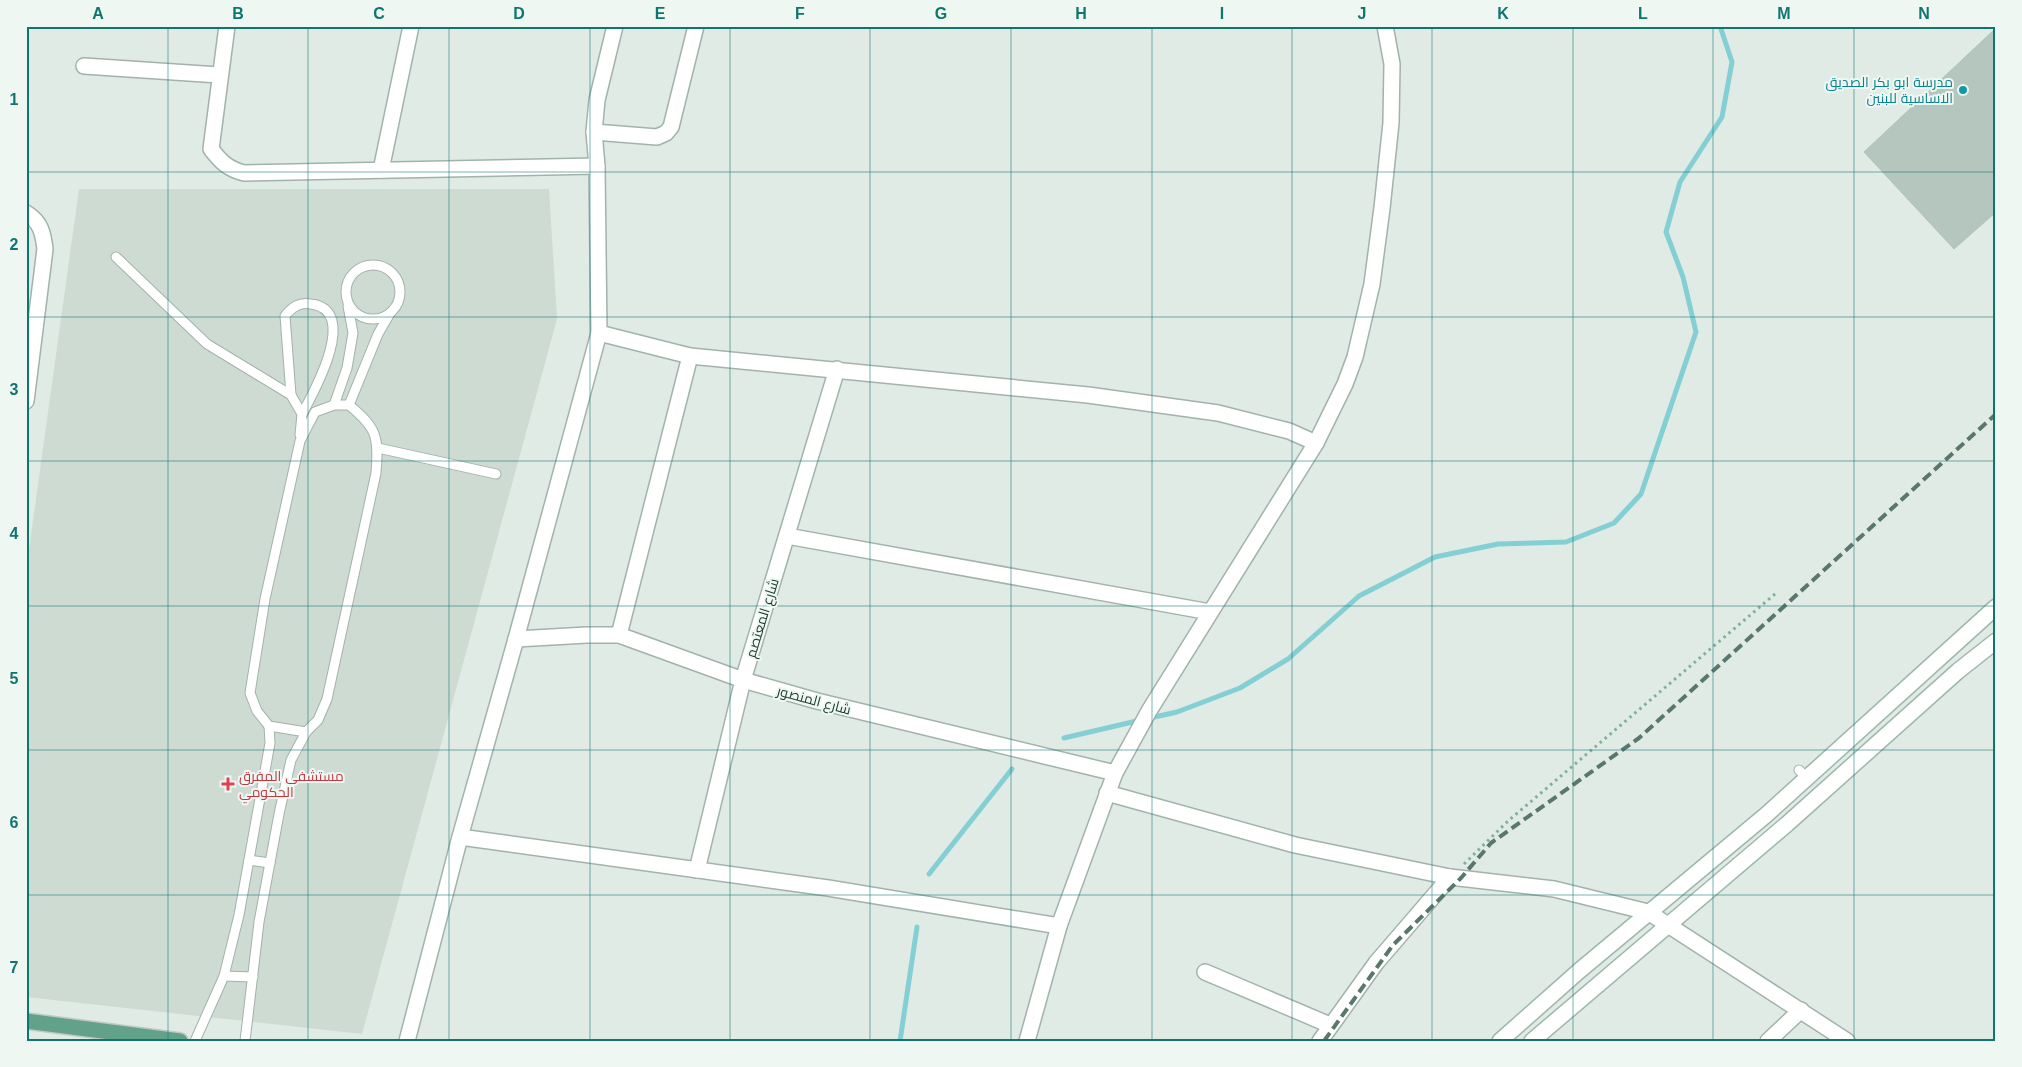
<svg xmlns="http://www.w3.org/2000/svg" width="2022" height="1067" viewBox="0 0 2022 1067" font-family="Helvetica,Cairo,sans-serif">
	<rect width="100%" height="100%" fill="#dfebe4"/>
	<!-- built -->
	<polygon fill="#cddbd3" points="79,189 549,189 557,319 362,1034 26,997 26,571"/>
	<g fill="none" stroke-linecap="round" stroke-linejoin="round">
		<!-- stream -->
		<g stroke="#84cfd3" stroke-width="5">
			<polyline points="1150,718 1177,712 1240,688 1288,659 1359,596 1435,557 1498,544 1566,542 1614,523 1641,494 1696,332 1683,277 1666,232 1680,182 1722,117 1732,62 1720,26"/>
			<polyline points="1064,738 1141,720"/>
			<polyline points="929,874 1012,769"/>
			<polyline points="900,1041 917,927"/>
		</g>
	</g>
	<!-- building -->
	<polygon fill="#b4c6bd" stroke="#b1c5ba" points="1996,28 1996,212 1954,249 1864,152"/>
	<g fill="none" stroke-linecap="round" stroke-linejoin="round">
		<defs>
			<g id="lane">
				<polyline points="116,257 207,344 291,395 302,414 300,435"/>
				<circle cx="373" cy="292" r="27"/>
				<path d="M291 395 285 316C292 307 299 302 311 304 360 310 314 392 302 414"/>
				<path d="M334 405H349C377 428 379 437 376 473L327 699 318 720 306 732 269 726 257 711 250 693 265 599 300 441 315 412Z"/>
				<polyline points="334,405 347,368 353,333 348,306"/>
				<polyline points="349,405 378,334 389,315"/>
				<polyline points="378,448 496,474"/>
				<polyline points="1799,770 1807,778"/>
				<polyline points="249,860 270,863"/>
				<polyline points="224,976 253,977"/>
				<polyline points="195,1041 224,976 239,915 270,743 269,726"/>
				<polyline points="245,1041 259,922 279,814 291,760 306,732"/>
			</g>
			<g id="street">
				<path d="M227 26 211 149C221 162 228 169 244 173L597 166"/>
				<polyline points="84,66 219,75"/>
				<polyline points="594,132 657,137 666,133 671,127 696,26"/>
				<polyline points="381,170 411,26"/>
				<path d="M26 213C41 222 43 233 45 249L26 401"/>
				<polyline points="599,333 690,356 1088,395 1218,413 1289,431 1316,443"/>
				<polyline points="787,536 1210,612"/>
				<polyline points="619,635 690,356"/>
				<polyline points="516,639 587,635 619,635 743,680 817,701 1115,773"/>
				<polyline points="1107,793 1295,845 1450,877 1554,889 1648,912 1847,1041"/>
				<polyline points="460,837 828,888 1059,926"/>
				<polyline points="697,870 743,680 837,369"/>
				<polyline points="1205,972 1330,1025"/>
				<polyline points="407,1041 460,837 516,639 599,333 597,166 594,132 597,100 615,26"/>
				<polyline points="1027,1041 1059,926 1115,773 1149,711 1316,443 1345,384 1355,357 1372,284 1382,208 1391,123 1392,64 1385,26"/>
				<polyline points="1320,1041 1376,963 1450,877"/>
				<polyline points="1768,1041 1801,1010"/>
			</g>
			<g id="secondary">
				<polyline points="1500,1041 1579,971 1766,815 1996,607"/>
				<polyline points="1532,1041 1787,824 1958,671 1996,641"/>
			</g>
			<polyline id="primary" points="26,1021 180,1041"/>
		</defs>
		<!-- lane casing -->
		<use href="#lane" stroke="#a2b3ab" stroke-width="11"/>
		<!-- street casing -->
		<use href="#street" stroke="#a2b3ab" stroke-width="18"/>
		<!-- secondary casing -->
		<use href="#secondary" stroke="#9db7ab" stroke-width="18"/>
		<!-- primary casing -->
		<use href="#primary" stroke="#c0c8c5" stroke-width="18"/>
		<!-- path -->
		<polyline stroke="#7eb09b" stroke-width="3" stroke-dasharray="2.5 4" stroke-linecap="butt" points="1464,864 1508,821 1775,594"/>
		<!-- lane -->
		<use href="#lane" stroke="#fff" stroke-width="9"/>
		<!-- street -->
		<use href="#street" stroke="#fff" stroke-width="15"/>
		<!-- secondary -->
		<use href="#secondary" stroke="#fff" stroke-width="15"/>
		<!-- primary -->
		<use href="#primary" stroke="#62a28b" stroke-width="15"/>
		<!-- rail -->
		<polyline stroke="#59776c" stroke-width="4" stroke-dasharray="10 5" stroke-linecap="butt" points="1324,1041 1393,945 1461,878 1491,843 1639,738 1996,414"/>
	</g>
	<!-- grid -->
	<path fill="none" stroke="#0f766e" stroke-width="1" stroke-opacity="0.55" d="M168 26V1041M308 26V1041M449 26V1041M590 26V1041M730 26V1041M870 26V1041M1011 26V1041M1152 26V1041M1292 26V1041M1432 26V1041M1573 26V1041M1713 26V1041M1854 26V1041M26 172H1996M26 317H1996M26 461H1996M26 606H1996M26 750H1996M26 895H1996"/>
	<!-- markers -->
	<circle fill="#0f9aa8" stroke="#eff7f2" stroke-width="2" cx="1963" cy="90" r="5"/>
	<path fill="#e0444e" stroke="#eff7f2" stroke-width="2" d="M225.5 776.5h5v5h5v5h-5v5h-5v-5h-5v-5h5z"/>
	<g text-anchor="middle" stroke-width="4" stroke-linejoin="round" paint-order="stroke">
		<!-- culture labels -->
		<g font-size="14" fill="#0d838f" stroke="#eff7f2" text-anchor="end">
			<text x="1953" y="87">مدرسة ابو بكر الصديق<tspan x="1953" dy="16">الاساسية للبنين</tspan></text>
		</g>
		<!-- street labels -->
		<g font-size="14" fill="#1f3b31" stroke="#eff7f2">
			<text transform="translate(762 618) rotate(-73)" y="5">شارع المعتصم</text>
			<text transform="translate(814 700) rotate(15)" y="5">شارع المنصور</text>
		</g>
		<!-- health labels -->
		<g font-size="14" fill="#be3a42" stroke="#eff7f2" text-anchor="start">
			<text x="239" y="781">مستشفى المفرق<tspan x="239" dy="16">الحكومي</tspan></text>
		</g>
	</g>
	<!-- border -->
	<rect width="2022" height="1067" fill="none" stroke="#eff7f2" stroke-width="55"/>
	<rect x="28" y="28" width="1966" height="1012" fill="none" stroke="#0f766e" stroke-width="2"/>
	<g font-size="16" text-anchor="middle" font-weight="bold" fill="#0f766e">
		<text x="98" y="19">A</text>
		<text x="238" y="19">B</text>
		<text x="379" y="19">C</text>
		<text x="519" y="19">D</text>
		<text x="660" y="19">E</text>
		<text x="800" y="19">F</text>
		<text x="941" y="19">G</text>
		<text x="1081" y="19">H</text>
		<text x="1222" y="19">I</text>
		<text x="1362" y="19">J</text>
		<text x="1503" y="19">K</text>
		<text x="1643" y="19">L</text>
		<text x="1784" y="19">M</text>
		<text x="1924" y="19">N</text>
		<text x="14" y="105">1</text>
		<text x="14" y="250">2</text>
		<text x="14" y="395">3</text>
		<text x="14" y="539">4</text>
		<text x="14" y="684">5</text>
		<text x="14" y="828">6</text>
		<text x="14" y="973">7</text>
	</g>
</svg>
